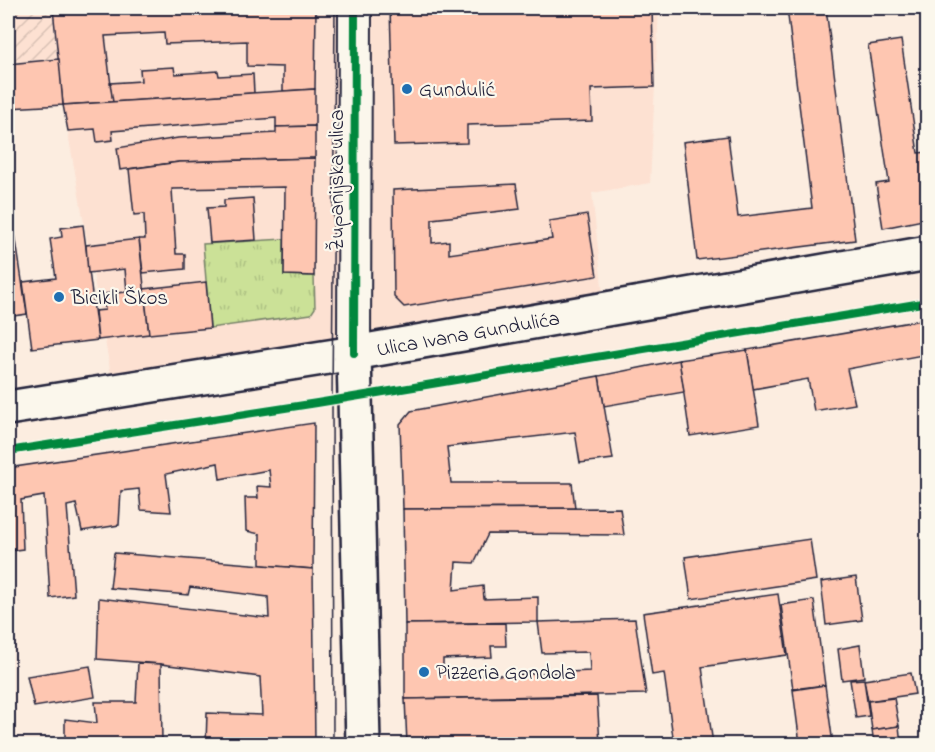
<svg xmlns="http://www.w3.org/2000/svg" width="935" height="752" viewBox="0 0 935 752" font-family="'Indie Flower',sans-serif">
	<defs>
		<pattern id="industrial-furrows" width="10" height="10" patternUnits="userSpaceOnUse" patternTransform="scale(1.5)"><rect width="10" height="10" fill="#fde1d2"/><path d="M-1 1l2-2M0 10L10 0M9 11l2-2" fill="none" stroke="#d9c1b5"/></pattern>
		<pattern id="grass-tufts" width="24" height="20" patternUnits="userSpaceOnUse" patternTransform="scale(1.5)"><rect width="24" height="20" fill="#cbe197"/><path d="M3 7l-1-3M5 7V3M7 7l1-3M15 17l-1-3M17 17v-4M19 17l1-3" fill="none" stroke="#aec183"/></pattern>
	</defs>
	<rect width="100%" height="100%" fill="#fcede0"/>
	<filter id="ink" filterUnits="userSpaceOnUse"><feTurbulence type="fractalNoise" baseFrequency=".0167" numOctaves="2"/><feDisplacementMap in="SourceGraphic" scale="12" xChannelSelector="R" yChannelSelector="G"/><feConvolveMatrix kernelMatrix="1 2 1 2 8 2 1 2 1" color-interpolation-filters="sRGB"/></filter>
	<g filter="url(#ink)">
		<!-- built -->
		<polygon fill="#fde1d2" points="61,8 659,8 650,183 592,193 603,295 112,380 63,105 53,9"/>
		<!-- industrial -->
		<polygon fill="url(#industrial-furrows)" points="8,8 61,8 53,9 63,105 8,108"/>
		<!-- grass -->
		<polygon fill="url(#grass-tufts)" stroke="#768269" stroke-width="1.5" points="284,239 284,275 314,276 315,308 311,314 210,328 203,244"/>
		<!-- building -->
		<g fill="#fec6b1" stroke="#22223b" stroke-width="1.5">
			<polygon points="61,8 316,8 315,89 283,91 283,67 247,66 247,41 165,44 164,33 105,36 113,102 63,105 53,9"/>
			<polygon points="390,8 652,8 654,87 591,89 592,121 467,125 467,143 394,145"/>
			<polygon points="787,8 826,8 855,240 697,260 683,142 728,136 738,217 812,208"/>
			<polygon points="901,40 918,153 928,152 928,219 883,228 876,184 889,182 868,45"/>
			<polygon points="59,59 63,105 8,108 8,64"/>
			<polygon points="174,67 175,74 218,71 219,76 253,74 254,93 113,102 110,83 141,81 140,69"/>
			<polygon points="315,89 315,126 276,127 276,118 112,131 113,140 97,142 95,129 68,131 63,105"/>
			<polygon points="315,126 315,158 179,162 120,170 117,148 178,138 276,133 276,127"/>
			<polygon points="315,158 314,276 284,275 285,187 172,189 176,254 185,254 185,269 143,273 139,239 145,239 144,214 134,215 129,169 179,162"/>
			<polygon points="516,184 520,209 432,219 432,243 449,241 449,254 552,239 549,221 587,215 597,276 404,307 394,297 393,190"/>
			<polygon points="8,187 27,314 14,316 8,278"/>
			<polygon points="253,198 256,240 210,243 207,208 224,207 224,200"/>
			<polygon points="83,225 98,340 32,348 23,282 56,278 50,239 62,237 61,228"/>
			<polygon points="139,239 149,334 98,340 95,311 105,310 103,294 127,292 125,269 88,273 86,245"/>
			<polygon points="206,282 210,328 149,334 144,289"/>
			<polygon points="928,319 928,354 847,369 855,404 814,411 808,379 753,389 747,350"/>
			<polygon points="747,350 759,425 690,436 679,360"/>
			<polygon points="679,360 684,392 604,406 599,376"/>
			<polygon points="599,376 613,459 580,463 575,432 447,447 451,483 572,483 575,508 403,509 400,424 411,411"/>
			<polygon points="314,423 313,569 260,565 260,534 246,531 245,498 258,498 257,486 271,487 269,470 220,479 218,463 166,474 171,512 141,510 139,489 121,491 119,525 82,531 76,504 67,506 74,595 50,598 44,496 21,500 23,549 8,551 8,468"/>
			<polygon points="620,508 624,535 488,534 474,563 456,562 454,590 483,586 484,599 538,597 538,622 405,624 403,509"/>
			<polygon points="810,539 816,580 691,599 685,557"/>
			<polygon points="114,553 313,569 315,744 206,744 207,713 262,715 260,677 161,664 97,659 99,598 269,618 268,597 190,587 188,595 110,588"/>
			<polygon points="856,577 862,620 826,625 821,582"/>
			<polygon points="778,594 787,655 702,667 713,744 674,744 664,673 652,675 643,613"/>
			<polygon points="814,600 825,685 793,689 781,605"/>
			<polygon points="635,619 646,694 405,699 405,624 505,623 506,646 491,646 492,657 443,659 443,674 505,675 590,671 589,652 542,653 538,622"/>
			<polygon points="860,645 864,677 842,680 838,649"/>
			<polygon points="138,663 161,664 162,744 65,744 65,719 97,723 95,702 136,702"/>
			<polygon points="90,666 95,697 34,707 27,676"/>
			<polygon points="911,673 915,694 868,701 864,680"/>
			<polygon points="864,679 869,716 856,718 850,680"/>
			<polygon points="825,685 833,744 800,744 793,690"/>
			<polygon points="597,696 600,744 407,744 405,699"/>
			<polygon points="894,698 899,726 872,730 868,701"/>
			<polygon points="899,726 901,744 874,744 872,730"/>
		</g>
		<g fill="none" stroke-linecap="round" stroke-linejoin="round">
			<defs>
				<polyline id="minor" points="354,353 355,8"/>
				<g id="major">
					<polyline points="354,353 363,744"/>
					<path id="s1" d="M8 408 354 353 928 253"/>
				</g>
			</defs>
			<!-- minor casing -->
			<use href="#minor" stroke="#22223b" stroke-width="36"/>
			<!-- major casing -->
			<use href="#major" stroke="#22223b" stroke-width="38"/>
			<!-- minor -->
			<use href="#minor" stroke="#fbf7ec" stroke-width="32"/>
			<!-- major -->
			<use href="#major" stroke="#fbf7ec" stroke-width="33"/>
			<!-- tram -->
			<polyline stroke="#22223b" stroke-width="1.5" points="333,744 332,400 335,8"/>
			<defs>
				<g id="cycleway">
					<polyline points="354,353 355,8"/>
					<polyline points="8,451 317,403 928,302"/>
				</g>
			</defs>
			<!-- cycleway casing -->
			<use href="#cycleway" stroke="#fbf7ec" stroke-width="11"/>
			<!-- cycleway -->
			<use href="#cycleway" stroke="#00873e" stroke-width="8"/>
		</g>
	</g>
	<!-- markers -->
	<g fill="#1f6fb2" stroke="#fbf7ec" stroke-width="2">
		<circle cx="407" cy="89" r="6"/>
		<circle cx="59" cy="297" r="6"/>
		<circle cx="424" cy="672" r="6"/>
	</g>
	<g text-anchor="middle" stroke-width="4.5" stroke-linejoin="round" paint-order="stroke">
		<!-- poi labels -->
		<g font-size="21" fill="#22223b" stroke="#fbf7ec" text-anchor="start">
			<text x="419" y="96">Gundulić</text>
			<text x="71" y="304">Bicikli Škos</text>
			<text x="436" y="679">Pizzeria Gondola</text>
		</g>
		<!-- street labels -->
		<g font-size="21" fill="#22223b" stroke="#fbf7ec">
			<text transform="translate(336 180) rotate(-90)" y="7">Županijska ulica</text>
			<text dy="7" stroke="none"><textPath href="#s1" startOffset="466">Ulica Ivana Gundulića</textPath></text>
		</g>
	</g>
	<!-- margin -->
	<rect width="935" height="752" fill="none" stroke="#fbf7ec" stroke-width="30"/>
	<rect x="15" y="15" width="905" height="722" fill="none" stroke="#22223b" stroke-width="2" filter="url(#ink)"/>
</svg>
